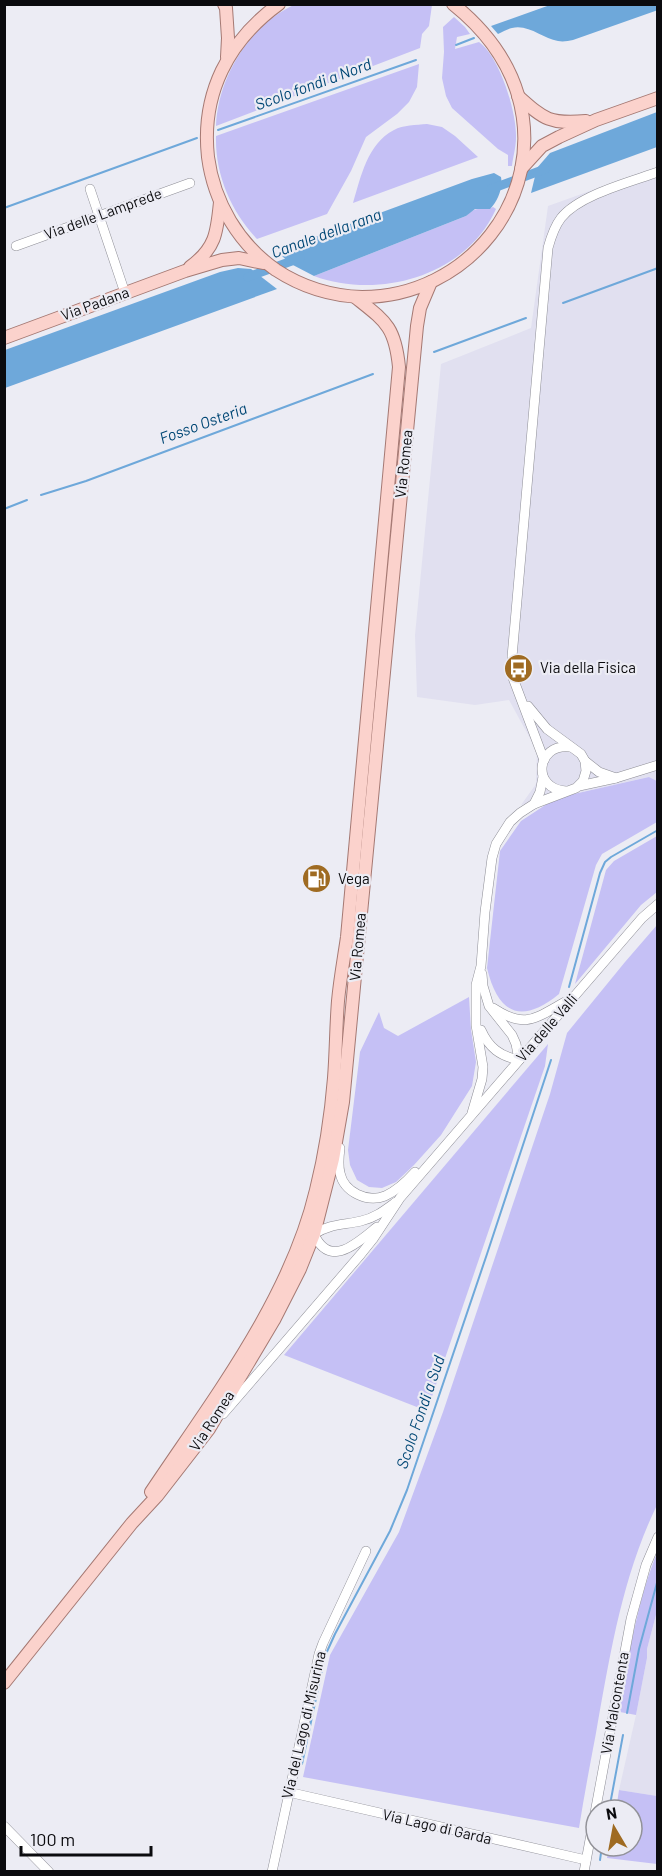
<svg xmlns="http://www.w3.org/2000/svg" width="662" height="1876" viewBox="0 0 662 1876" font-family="Barlow,sans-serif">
	<rect width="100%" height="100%" fill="#ececf4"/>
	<!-- built -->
	<g fill="#e1e0f0">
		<polygon points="657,167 657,781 649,777 521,805 536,784 537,751 509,700 475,705 417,697 415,635 441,364 531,328 548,206"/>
		<polygon points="657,1611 657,1796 619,1790 636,1715 647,1658 647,1649"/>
	</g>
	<!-- green -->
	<g fill="#c5c0f5">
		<path d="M296 4 432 5 429 26 422 34 420 48 216 126C218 77 250 24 296 4Z"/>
		<path d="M454 17 465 27 470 34 457 37 455 49 479 42C500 57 517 113 516 138 516 147 513 157 512 166H508V155L498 149 452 108 446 96 442 78 444 52 443 27Z"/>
		<path d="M419 64 417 87 409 102 397 114 366 137 351 171 327 214 257 239C231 211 215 175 216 136Z"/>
		<path d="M427 124 442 127 455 136 478 157 353 203C361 177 367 144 394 130 403 125 416 125 427 124Z"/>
		<path d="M493 207 496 209C466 276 379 300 314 276L466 216C478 204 483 212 493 207Z"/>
		<path d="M649 777 657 781V822L602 854 596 865 559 994C521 1025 498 1014 487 968L500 851 521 821 556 798Z"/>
		<polygon points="657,836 657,892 641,905 575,984 606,870 614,861"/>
		<path d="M657 925V1505C622 1577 610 1655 596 1733 590 1765 584 1796 579 1828L303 1777 330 1655 399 1532 443 1412 550 1094 567 1033 625 962Z"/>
		<polygon points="469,997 471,1030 476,1062 472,1086 441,1135 414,1165 396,1182 382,1188 369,1187 357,1180 350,1165 348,1150 360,1052 379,1012 384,1028 398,1036"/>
		<polygon points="548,1044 545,1066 427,1411 284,1355"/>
		<path d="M657 1553V1611L647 1649V1658L636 1715 620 1712 619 1709C629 1656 637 1602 657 1553Z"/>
		<polygon points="619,1790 657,1796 657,1864 607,1858 609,1846 632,1846 632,1810 616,1810"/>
	</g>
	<!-- water -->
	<g fill="#6ea8da">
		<path d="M550 5 657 4 658 10 573 40C568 41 563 42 558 41 543 39 529 24 512 28 507 29 503 32 498 34L491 26Z"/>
		<polygon points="657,112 657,147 531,193 537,168 550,153"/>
		<path d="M494 173 501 177C503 188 498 201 490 209H475L466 216 314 276 291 264 282 256V249L472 179Z"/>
		<polygon points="238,268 251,269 277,289 5,388 5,350 220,272"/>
	</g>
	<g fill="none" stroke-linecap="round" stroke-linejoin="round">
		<!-- stream -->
		<g stroke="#6ea8da" stroke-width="2">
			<polyline points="456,45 474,38"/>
			<polyline points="218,130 416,60"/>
			<polyline points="4,208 197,138"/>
			<polyline points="563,303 658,268"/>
			<polyline points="434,352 526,318"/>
			<polyline points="41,495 86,481 373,374"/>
			<polyline points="4,509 27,500"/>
			<polyline points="569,987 600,873 605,862 611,857 658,830"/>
			<polyline points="627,1713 639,1649 658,1579"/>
			<polyline points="302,1764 325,1656 335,1634 390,1531 407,1490 487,1254 551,1060"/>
			<polyline points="609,1810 623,1735"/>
			<polyline points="600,1860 602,1846"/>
		</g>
		<!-- canal -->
		<g stroke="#6ea8da" stroke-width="9">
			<polyline points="491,189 545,169"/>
			<polyline points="248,277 300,258"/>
		</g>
		<defs>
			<g id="minor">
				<polyline points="90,189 125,293"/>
				<polyline points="16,246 190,183"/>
				<path d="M544 760 513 678 512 657 548 248C551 237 554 227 561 218 579 195 630 182 658 172"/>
				<polyline points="585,761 599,772 616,778"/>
				<polyline points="579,786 616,778 658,765"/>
				<path d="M566 791C531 789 536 743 570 747"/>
				<polyline points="534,804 540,792 543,777"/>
				<polyline points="482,974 483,986 489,1006 512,1035 516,1044 519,1060"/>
				<path d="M493 1008C525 1029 534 1019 565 1002"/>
				<path d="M481 1030C489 1048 500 1056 519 1060"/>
				<polyline points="472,1113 482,1079 483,1067 476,1025 476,985 481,966 485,912 492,858 496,844 510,822 520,813 534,804 576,788 583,781 586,771 585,761 581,754 547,729 528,706"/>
				<path d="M340 1148C339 1156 338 1165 340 1173 344 1192 367 1203 385 1196 398 1190 407 1181 415 1172"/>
				<path d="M311 1233 314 1234C330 1270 358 1242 377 1227"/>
				<path d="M314 1234C329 1224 344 1225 361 1221 375 1218 385 1210 396 1202"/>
				<polyline points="223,1414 361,1254 373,1239 400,1198 642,918 658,904"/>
				<polyline points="288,1792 586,1860"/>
				<polyline points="4,1826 49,1872"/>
				<polyline points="272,1872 319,1654 323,1643 366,1551"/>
				<polyline points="584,1872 631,1619 646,1565 658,1537"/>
			</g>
			<g id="major">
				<polyline points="224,4 226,8 228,38 227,57"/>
				<path d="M279 4C228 41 201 94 208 157 214 203 239 244 276 270 302 287 332 296 362 297 467 297 548 198 518 95 507 58 483 28 453 4"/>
				<path d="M518 96C545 120 549 124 586 121"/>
				<polyline points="521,169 542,146 559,137 596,120 658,98"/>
				<path d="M190 267C216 248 217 232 220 202"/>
				<polyline points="4,338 185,271 222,260 239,258 263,263"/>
				<path d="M151 1492C213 1399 290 1300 316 1190 325 1154 331 1115 334 1078 336 1052 336 1026 338 1001 340 979 344 958 347 937L399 367C395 326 385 321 355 297"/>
				<polyline points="4,1683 132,1523 157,1496 209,1429 274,1320 300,1269 314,1234 333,1159 343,1102 417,326 420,308 431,282"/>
			</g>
		</defs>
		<!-- minor casing -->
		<use href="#minor" stroke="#8e8e96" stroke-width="10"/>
		<!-- major casing -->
		<use href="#major" stroke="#a57973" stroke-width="14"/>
		<!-- minor -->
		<use href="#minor" stroke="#fff" stroke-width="9"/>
		<!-- major -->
		<use href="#major" stroke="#fbd2cc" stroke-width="12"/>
	</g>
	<!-- icons -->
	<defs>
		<symbol id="bus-disc" viewBox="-11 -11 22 22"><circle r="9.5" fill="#9f6b22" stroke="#ececf4"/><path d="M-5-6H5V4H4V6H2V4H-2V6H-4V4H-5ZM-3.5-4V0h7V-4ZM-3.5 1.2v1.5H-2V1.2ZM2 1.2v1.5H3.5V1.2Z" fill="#fff"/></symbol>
		<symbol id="fuel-disc" viewBox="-11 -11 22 22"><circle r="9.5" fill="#9f6b22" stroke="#ececf4"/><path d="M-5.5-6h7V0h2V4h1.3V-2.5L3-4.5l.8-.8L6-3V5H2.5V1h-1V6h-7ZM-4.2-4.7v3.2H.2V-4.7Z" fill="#fff"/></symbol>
	</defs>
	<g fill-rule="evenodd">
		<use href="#bus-disc" x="502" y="652" width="33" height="33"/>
		<use href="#fuel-disc" x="300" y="862" width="33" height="33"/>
	</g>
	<g text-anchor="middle" stroke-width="4.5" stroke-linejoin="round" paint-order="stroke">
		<!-- street labels -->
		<g font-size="15" fill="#0b0b0e" stroke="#ececf4">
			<text transform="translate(103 214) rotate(-20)" y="5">Via delle Lamprede</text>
			<text transform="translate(95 304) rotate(-20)" y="5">Via Padana</text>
			<text transform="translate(404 464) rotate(-84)" y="5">Via Romea</text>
			<text transform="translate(358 947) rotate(-85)" y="5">Via Romea</text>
			<text transform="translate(547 1028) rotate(-49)" y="5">Via delle Valli</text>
			<text transform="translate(212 1421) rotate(-57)" y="5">Via Romea</text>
			<text transform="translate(615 1703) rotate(-80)" y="5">Via Malcontenta</text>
			<text transform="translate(304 1725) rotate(-77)" y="5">Via del Lago di Misurina</text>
			<text transform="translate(437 1827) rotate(13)" y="5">Via Lago di Garda</text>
		</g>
		<!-- poi labels -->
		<g font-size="15" fill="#0b0b0e" stroke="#ececf4" text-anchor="start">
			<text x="540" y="673">Via della Fisica</text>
			<text x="338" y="884">Vega</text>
		</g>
		<!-- water labels -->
		<g font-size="16" font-style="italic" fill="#004775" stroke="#ececf4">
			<text transform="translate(313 84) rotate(-20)" y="6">Scolo fondi a Nord</text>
			<text transform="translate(326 233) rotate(-20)" y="6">Canale della rana</text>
			<text transform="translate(203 423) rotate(-20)" y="6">Fosso Osteria</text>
			<text transform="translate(420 1412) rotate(-71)" y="6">Scolo Fondi a Sud</text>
		</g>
	</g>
	<!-- border -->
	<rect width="662" height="1876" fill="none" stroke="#0b0b0e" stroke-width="12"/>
	<!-- north arrow -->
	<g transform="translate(614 1828) rotate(350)"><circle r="28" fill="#ececf4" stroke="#929298" stroke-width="1.5"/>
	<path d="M0-4.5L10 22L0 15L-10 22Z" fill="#9f6b22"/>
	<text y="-9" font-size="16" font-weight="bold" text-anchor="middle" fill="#0b0b0e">N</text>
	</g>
	<!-- scale -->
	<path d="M21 1846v9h130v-9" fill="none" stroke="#0b0b0e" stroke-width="3"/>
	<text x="30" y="1846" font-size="18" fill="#0b0b0e" stroke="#ececf4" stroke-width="4.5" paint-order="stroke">100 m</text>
</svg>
